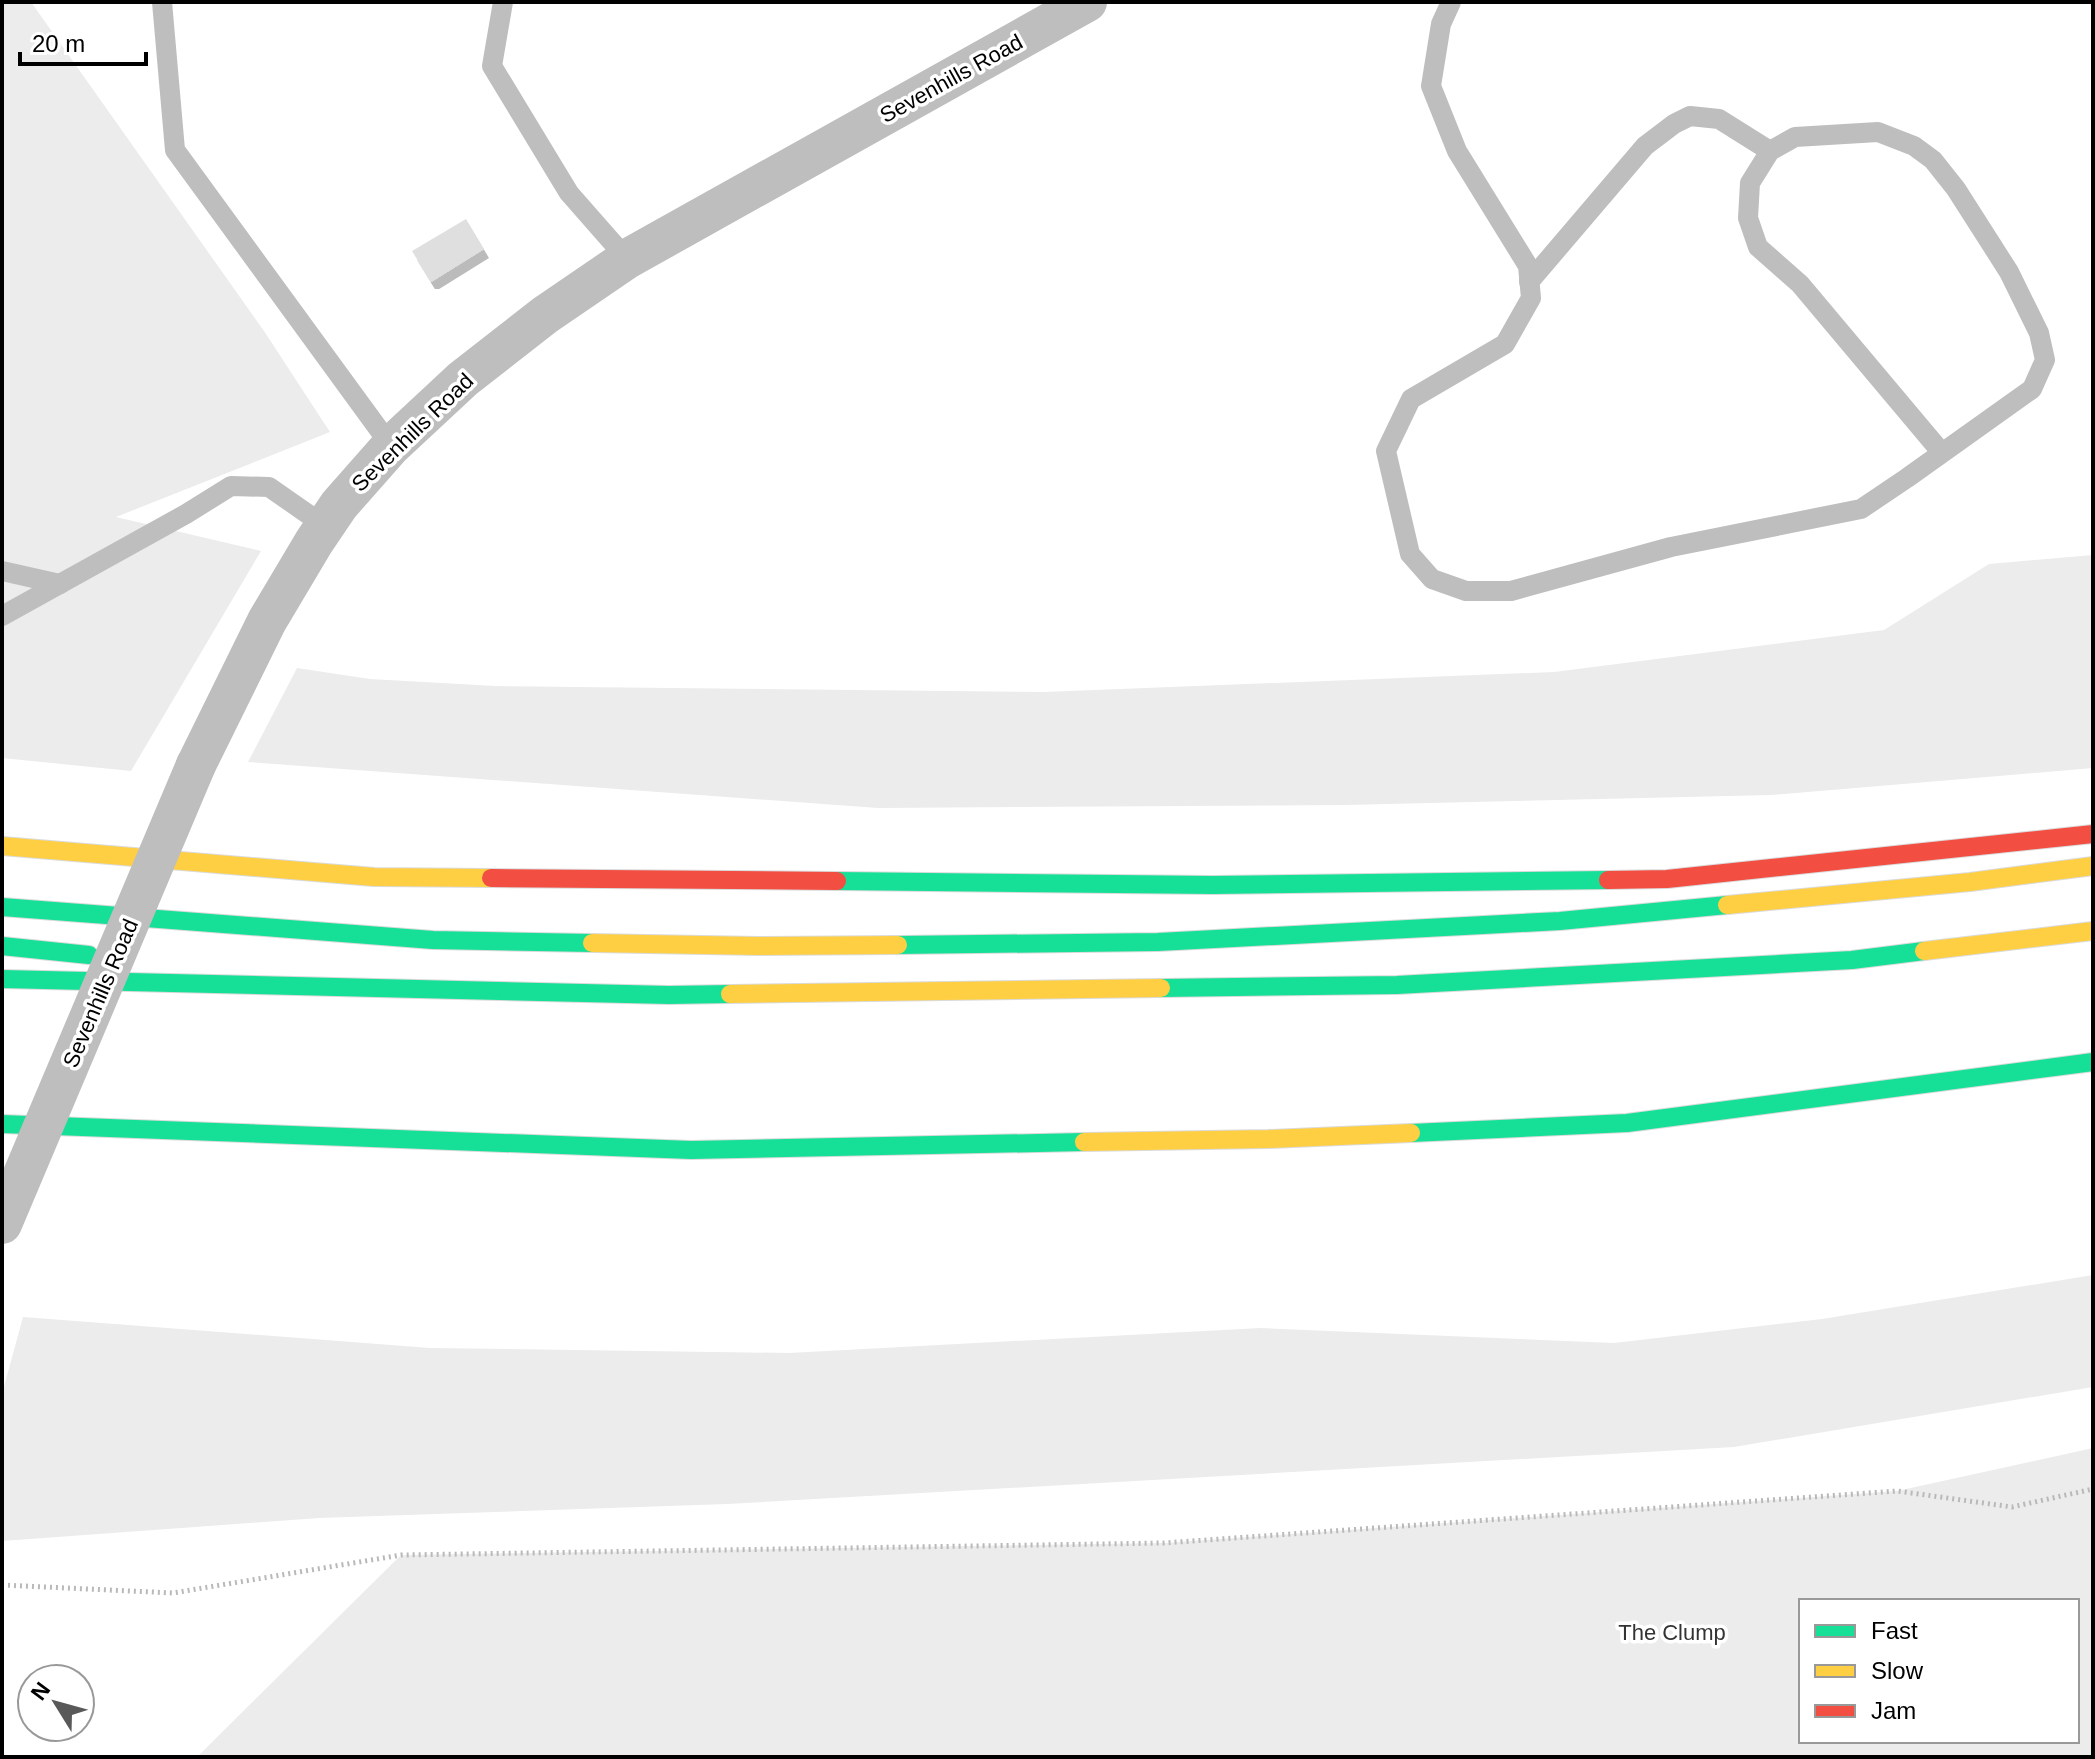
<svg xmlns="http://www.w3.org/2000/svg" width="2095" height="1759" viewBox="0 0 2095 1759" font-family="Helvetica,sans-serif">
	<defs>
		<filter id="shadow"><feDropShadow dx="5" dy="9" stdDeviation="0" flood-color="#0004"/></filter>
	</defs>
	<rect width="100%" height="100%" fill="#fff"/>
	<!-- green -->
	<g fill="#ececec" fill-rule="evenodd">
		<polygon points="2,2 31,2 264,331 330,432 116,517 261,551 131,771 2,758"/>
		<polygon points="2093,555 2093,768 1772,795 1345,805 878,808 248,762 297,668 370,679 495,686 1044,692 1554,672 1884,630 1989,564"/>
		<polygon points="2093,1275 2093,1387 1734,1447 727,1504 319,1518 2,1541 2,1394 23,1317 430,1348 789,1353 1261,1328 1614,1343 1822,1319"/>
		<path d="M2093 1448V1757H197L401 1555 1164 1543 1897 1491ZM1801 1601H2077V1741H1801Z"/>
	</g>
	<!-- building -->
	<polygon fill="#dfdfdf" filter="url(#shadow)" points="466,219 484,249 431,282 412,251"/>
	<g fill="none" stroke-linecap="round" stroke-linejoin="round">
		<defs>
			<g id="fast">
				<polyline points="837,881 1213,885 1608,880"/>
				<polyline points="2,907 433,940 592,943"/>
				<polyline points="898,945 1158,942 1560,921 1727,905"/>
				<polyline points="2,946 89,955"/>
				<polyline points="2,979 669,995 730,994"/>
				<polyline points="1161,988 1397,985 1852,960 1924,951"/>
				<polyline points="2,1124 691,1150 1084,1142"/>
				<polyline points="1411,1133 1627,1123 2093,1062"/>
			</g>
			<g id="slow">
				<polyline points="2,846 374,877 491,878"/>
				<polyline points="1727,905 1970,882 2093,866"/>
				<polyline points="592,943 758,946 898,945"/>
				<polyline points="1924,951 2093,931"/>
				<polyline points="730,994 1161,988"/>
				<polyline points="1084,1142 1268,1139 1411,1133"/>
			</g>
			<g id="jam">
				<polyline points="491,878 837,881"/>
				<polyline points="1608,880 1667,879 2093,834"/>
			</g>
		</defs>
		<!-- fast casing -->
		<use href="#fast" stroke="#dbdbdb" stroke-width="20"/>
		<!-- slow casing -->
		<use href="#slow" stroke="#dbdbdb" stroke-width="20"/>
		<!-- jam casing -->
		<use href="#jam" stroke="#dbdbdb" stroke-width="20"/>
		<!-- path -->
		<polyline stroke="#b9b9b9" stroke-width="5" stroke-dasharray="2 4" stroke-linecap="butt" points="2,1585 173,1593 401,1555 1164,1543 1897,1491 2012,1507 2093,1489"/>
		<!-- lane -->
		<g stroke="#bebebe" stroke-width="20">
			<polyline points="162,2 175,150 391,446"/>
			<polyline points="503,2 492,66 569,193 627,259"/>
			<polyline points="1451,2 1441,24 1431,86 1457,151 1528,266 1531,298 1505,344 1411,399 1386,451 1410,554 1432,579 1466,591 1511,591 1671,547 1861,509 1907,478 2032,389 2045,360 2039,333 2009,272 1956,189 1933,160 1914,146 1878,132 1795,137 1770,151 1750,183 1748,218 1758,247 1800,284 1942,453"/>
			<polyline points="1529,282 1645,146 1674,124 1690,116 1719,119 1770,151"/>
			<polyline points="2,571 60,584"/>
			<polyline points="2,616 186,514 231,486 269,487 325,526"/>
		</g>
		<!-- street -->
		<polyline stroke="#bebebe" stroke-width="40" points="196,765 267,621 314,542 339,505 391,446 463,379 545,315 627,259 1087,2"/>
		<!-- fast -->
		<use href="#fast" stroke="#16e098" stroke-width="18"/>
		<!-- slow -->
		<use href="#slow" stroke="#ffcf43" stroke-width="18"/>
		<!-- jam -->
		<use href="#jam" stroke="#f24e42" stroke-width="18"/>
		<!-- street-bridge -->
		<polyline stroke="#bebebe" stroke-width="40" points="2,1224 196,765"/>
	</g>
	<g text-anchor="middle" stroke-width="7" stroke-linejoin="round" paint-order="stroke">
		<!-- street labels -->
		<g font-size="22" fill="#000" stroke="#fff">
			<text transform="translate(951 78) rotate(-29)" y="8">Sevenhills Road</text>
			<text transform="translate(412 432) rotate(-44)" y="8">Sevenhills Road</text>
			<text transform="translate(100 993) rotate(-67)" y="8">Sevenhills Road</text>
		</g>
		<!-- park labels -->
		<g font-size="22" fill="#333" stroke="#fff">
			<text x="1672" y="1640">The Clump</text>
		</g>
	</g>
	<!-- border -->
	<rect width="2095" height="1759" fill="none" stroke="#000000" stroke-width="8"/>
	<!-- legend -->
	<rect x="1799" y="1599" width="280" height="144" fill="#ffffff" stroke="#999999" stroke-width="2"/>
	<rect x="1815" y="1625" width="40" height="12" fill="#16e098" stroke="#999999" stroke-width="2"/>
	<text x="1871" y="1639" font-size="24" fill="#000000">Fast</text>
	<rect x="1815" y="1665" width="40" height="12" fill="#ffcf43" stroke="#999999" stroke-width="2"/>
	<text x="1871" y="1679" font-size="24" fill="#000000">Slow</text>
	<rect x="1815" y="1705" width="40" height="12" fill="#f24e42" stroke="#999999" stroke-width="2"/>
	<text x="1871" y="1719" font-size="24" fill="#000000">Jam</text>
	<!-- north arrow -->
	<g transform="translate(56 1703) rotate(307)"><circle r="38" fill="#ffffff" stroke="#999999" stroke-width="2"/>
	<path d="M0-6L14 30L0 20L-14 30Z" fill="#595959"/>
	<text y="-12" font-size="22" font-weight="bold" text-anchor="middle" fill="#000000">N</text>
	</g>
	<!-- scale -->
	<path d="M20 52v12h126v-12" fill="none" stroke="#000000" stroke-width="4"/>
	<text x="32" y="52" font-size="24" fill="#000000" stroke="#ffffff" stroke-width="6" paint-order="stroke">20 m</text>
</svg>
